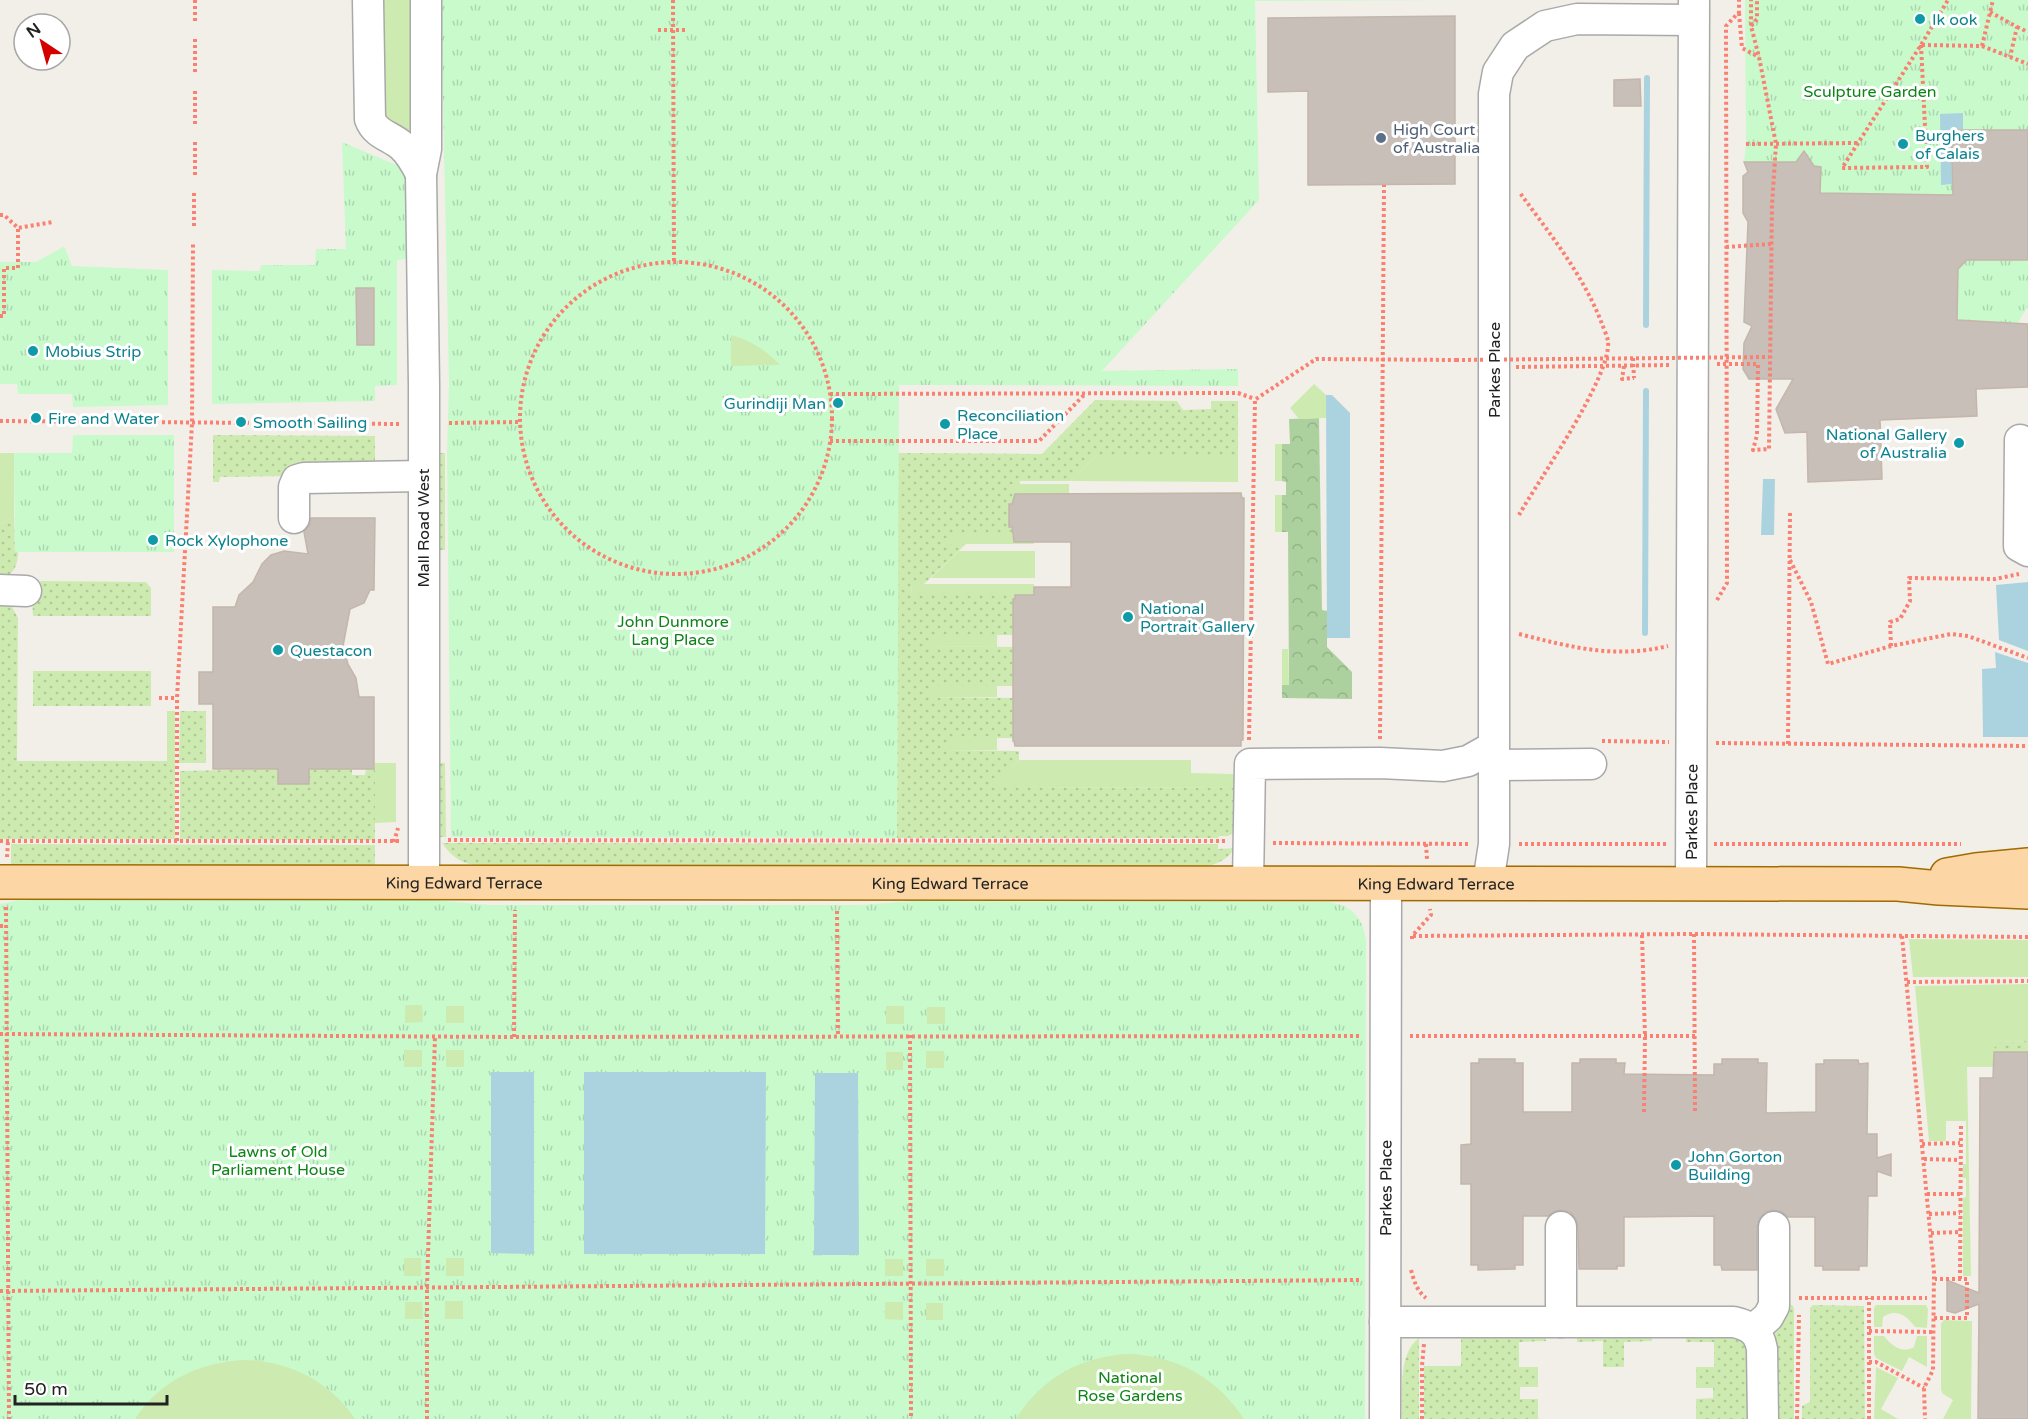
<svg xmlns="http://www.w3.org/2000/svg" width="2028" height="1419" viewBox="0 0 2028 1419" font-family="'Varela Round',sans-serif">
	<defs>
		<pattern id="grass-dots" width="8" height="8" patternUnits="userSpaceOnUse" patternTransform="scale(1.5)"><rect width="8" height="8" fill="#cdebb0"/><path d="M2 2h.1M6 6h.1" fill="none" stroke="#b0c997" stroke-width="1.8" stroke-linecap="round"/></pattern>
		<pattern id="forest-crowns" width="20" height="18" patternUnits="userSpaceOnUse" patternTransform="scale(1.5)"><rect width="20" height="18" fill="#add19e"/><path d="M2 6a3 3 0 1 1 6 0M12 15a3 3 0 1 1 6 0" fill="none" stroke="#95b388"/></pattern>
		<pattern id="park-tufts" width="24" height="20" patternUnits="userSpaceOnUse" patternTransform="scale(1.5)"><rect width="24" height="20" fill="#c8facc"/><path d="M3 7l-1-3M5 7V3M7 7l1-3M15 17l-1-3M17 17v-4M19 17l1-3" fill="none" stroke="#acd6af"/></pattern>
	</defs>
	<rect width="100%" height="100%" fill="#f2efe9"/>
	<!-- grass -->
	<g fill="url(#grass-dots)">
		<polygon points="1095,400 1177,401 1183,410 1211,409 1211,401 1238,401 1238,455 1097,455 1070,481 1020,481 1020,484 1011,484 1011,494 1015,494 1009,527 1012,527 1012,533 948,533 948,544 966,544 924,584 912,585 911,594 1015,595 1013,635 930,635 929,646 1015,647 1013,686 930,686 929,697 1015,698 1013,702 1013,738 948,738 948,750 1019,751 1019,760 994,787 1234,788 1234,833 1228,836 1219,836 1218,838 897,838 898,453 1042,454"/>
		<polygon points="213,435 375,436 375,464 287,476 220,477 219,482 213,482"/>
		<polygon points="436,453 445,453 445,550 435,550"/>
		<path d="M14 517 15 552H18C18 565 14 575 0 579V524Z"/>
		<path d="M41 581 146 582 151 588V616H33C33 604 30 588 41 581Z"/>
		<polygon points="0,600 11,605 18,618 17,761 175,761 175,839 0,839"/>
		<rect x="33" y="671" width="118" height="35"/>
		<polygon points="180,711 206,711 206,763 179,763"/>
		<polygon points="435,763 445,763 446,837 438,837"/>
		<polygon points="352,768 352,775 365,775 366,769 375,768 375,840 180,839 180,771 278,769 278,784 309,784 309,769"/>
		<path d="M442 843 1218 844V849L1235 848C1227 860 1216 865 1202 867L482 866C464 865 452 858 442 843Z"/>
		<polygon points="11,844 375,845 375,865 368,867 11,868"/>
		<polygon points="2028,1041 2028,1052 1994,1052 1992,1055 1994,1046 2001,1042"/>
		<polygon points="1781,1305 1792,1305 1794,1308 1794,1419 1774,1419 1772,1325"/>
		<polygon points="1813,1305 1864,1306 1865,1419 1802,1419 1802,1406 1810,1402 1810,1308"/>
		<polygon points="1546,1333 1546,1341 1519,1342 1519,1367 1538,1367 1538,1387 1520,1387 1520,1399 1538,1399 1538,1419 1424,1419 1424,1366 1461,1366 1461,1334"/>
		<polygon points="1577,1334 1652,1334 1652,1341 1624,1342 1624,1367 1603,1367 1603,1341 1577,1342"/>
		<polygon points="1686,1334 1734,1334 1747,1340 1755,1419 1696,1419 1696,1399 1713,1398 1713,1388 1696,1388 1696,1367 1714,1367 1714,1342 1686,1342"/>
		<path d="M1419 1338V1419H1402C1403 1394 1397 1354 1419 1338Z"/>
	</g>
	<!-- forest -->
	<polygon fill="url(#forest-crowns)" points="1319,418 1322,610 1327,611 1327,647 1352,672 1352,699 1282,698 1282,685 1289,684 1288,532 1282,532 1282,495 1286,495 1286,482 1282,481 1282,444 1290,444 1289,419"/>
	<!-- park -->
	<g fill="url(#park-tufts)">
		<polygon points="441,0 1461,0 1255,1 1259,200 1102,371 1238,369 1238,386 899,385 897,838 451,837 447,453 449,384"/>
		<polygon points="1745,0 2028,0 2028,130 1951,130 1953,195 1820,193 1821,167 1814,166 1804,151 1796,162 1744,162 1746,144"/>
		<polygon points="342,142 401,167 407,175 406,259 397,260 397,385 375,386 375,401 212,404 212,270 260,271 261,265 315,265 316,249 346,249"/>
		<polygon points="63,247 65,248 72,266 168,270 168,405 73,407 72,394 18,394 17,384 0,384 0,262 36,262"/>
		<polygon points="2028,259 2028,306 2018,323 1957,320 1958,269 1967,260"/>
		<polygon points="73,435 174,435 174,552 15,552 14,453 72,453"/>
		<path d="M19 900H434L489 905H859L915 901 1325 902C1351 903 1365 919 1366 943L1365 1419H0V904Z"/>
	</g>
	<!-- garden -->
	<g fill="#cdebb0">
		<polygon points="380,0 410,0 412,128 410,131 392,122 383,114"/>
		<path d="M731 335C750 340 767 351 780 365L731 366Z"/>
		<polygon points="1314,384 1326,395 1326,418 1299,419 1290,408"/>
		<rect x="1275" y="444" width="7" height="37"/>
		<polygon points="0,453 14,453 14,517 0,524"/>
		<polygon points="1097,455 1238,455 1238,482 1070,481"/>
		<rect x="1011" y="484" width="58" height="10"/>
		<rect x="1275" y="495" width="7" height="37"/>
		<polygon points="948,533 1012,533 1012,536 1034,542 1034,544 948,544"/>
		<polygon points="959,551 1035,551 1035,578 931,578"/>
		<polygon points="912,584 1034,584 1034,595 911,595"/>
		<polygon points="929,635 997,635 997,647 929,646"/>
		<polygon points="1282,649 1288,649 1289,685 1282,685"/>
		<rect x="929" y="686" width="68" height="11"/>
		<rect x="167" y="711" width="8" height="50"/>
		<rect x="947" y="738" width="50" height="12"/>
		<polygon points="1019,760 1191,760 1191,773 1234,774 1234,788 993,787"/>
		<polygon points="375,763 396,763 396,822 375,823"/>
		<polygon points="1909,939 2028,940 2028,977 1913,977"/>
		<polygon points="2028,984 2028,1041 2001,1042 1993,1049 1993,1067 1967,1067 1971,1276 1963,1276 1963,1198 1966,1197 1966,1178 1963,1178 1963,1164 1966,1164 1966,1121 1946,1121 1946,1141 1929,1141 1915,986"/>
		<polygon points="405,1005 422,1005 423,1022 405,1023"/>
		<rect x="446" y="1006" width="18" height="17"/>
		<rect x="886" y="1006" width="18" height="18"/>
		<rect x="927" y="1007" width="18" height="17"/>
		<rect x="404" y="1050" width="18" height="17"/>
		<rect x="446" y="1050" width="18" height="17"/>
		<rect x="926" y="1051" width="18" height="17"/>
		<rect x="886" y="1052" width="17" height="18"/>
		<rect x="404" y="1258" width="17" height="18"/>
		<rect x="446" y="1258" width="18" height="18"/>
		<rect x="885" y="1259" width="18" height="17"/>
		<rect x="926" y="1259" width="18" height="17"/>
		<rect x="445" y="1301" width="18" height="18"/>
		<polygon points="405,1302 422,1302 423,1319 405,1319"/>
		<polygon points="885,1302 903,1302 903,1320 885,1319"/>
		<rect x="926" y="1303" width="17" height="17"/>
		<path d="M1876 1305H1926L1928 1309 1927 1328 1915 1327C1907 1316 1896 1308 1883 1317L1882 1327H1874V1308Z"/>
		<polygon points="1944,1320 1972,1321 1971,1419 1943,1419 1953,1400 1943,1394 1941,1390 1941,1323"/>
		<path d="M1874 1336H1884C1892 1346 1902 1354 1914 1347L1917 1336H1927V1367L1909 1357 1902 1371 1876 1358 1874 1354Z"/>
		<path d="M1129 1354C1178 1356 1217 1378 1244 1419H1016C1041 1378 1081 1356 1129 1354Z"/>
		<path d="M244 1360C289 1361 330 1381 355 1419H135C159 1381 200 1362 244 1360Z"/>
		<polygon points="1876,1367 1898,1378 1881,1409 1898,1419 1874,1419"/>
	</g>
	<!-- water -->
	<g fill="#aad3df">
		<polygon points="1963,113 1963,129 1951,130 1952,184 1941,185 1940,114"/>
		<polygon points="1326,395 1332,395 1350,413 1350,638 1327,638"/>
		<polygon points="1763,479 1775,479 1774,535 1761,535"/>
		<polygon points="2028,582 2028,651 1999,640 1996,585"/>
		<polygon points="1995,652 2028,663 2028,737 1983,737 1982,669 1996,668"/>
		<polygon points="491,1072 534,1072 534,1254 491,1253"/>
		<polygon points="584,1072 766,1072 765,1254 584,1254"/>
		<polygon points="815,1073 858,1073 859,1255 814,1255"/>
	</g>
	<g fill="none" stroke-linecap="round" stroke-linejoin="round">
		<!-- stream -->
		<g stroke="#aad3df" stroke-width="6">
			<polyline points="1646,325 1647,78"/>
			<polyline points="1645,633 1646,391"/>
		</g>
	</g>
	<!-- building -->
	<g fill="#c7bfb8" stroke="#c4b6ab" stroke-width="1.5">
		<polygon points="1455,16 1455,184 1308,185 1308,91 1268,92 1268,18"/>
		<polygon points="1640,79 1641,106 1614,106 1614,80"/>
		<polygon points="1951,130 2028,130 2028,260 1967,260 1958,269 1957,320 2028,324 2028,387 1976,389 1977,416 1880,420 1882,479 1808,482 1807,432 1785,433 1776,409 1793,379 1749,379 1743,369 1744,343 1752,326 1744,322 1748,222 1743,213 1743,176 1748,172 1744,162 1796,162 1804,151 1814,166 1821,167 1820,193 1953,195"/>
		<polygon points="356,288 374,288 374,345 357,345"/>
		<polygon points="1241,493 1242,498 1244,498 1243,740 1241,740 1241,746 1015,746 1014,741 1013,741 1013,599 1015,599 1015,595 1034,595 1034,587 1071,587 1071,542 1014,542 1012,527 1009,527 1009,504 1012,504 1015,494"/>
		<polygon points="311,518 375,518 374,590 370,590 364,603 350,609 343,646 348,664 356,678 359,697 374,697 374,769 309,769 309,784 278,784 278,769 213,769 213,704 199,704 199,672 213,672 213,607 235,607 239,595 253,582 262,564 271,555 284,551 308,554 304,532 309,526"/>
		<polygon points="1994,1052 2028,1052 2028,1419 1978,1419 1979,1304 1955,1313 1947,1311 1947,1280 1979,1293 1980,1078 1993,1078"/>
		<polygon points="1479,1059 1515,1059 1515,1063 1523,1063 1523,1112 1572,1112 1572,1063 1580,1063 1580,1059 1616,1059 1616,1063 1625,1063 1624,1074 1714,1075 1714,1064 1722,1064 1722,1059 1758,1059 1758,1063 1767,1063 1766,1113 1816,1112 1816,1064 1824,1064 1824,1060 1858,1060 1859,1064 1868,1063 1867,1134 1877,1134 1877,1158 1891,1154 1891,1176 1877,1171 1877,1196 1868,1196 1867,1266 1859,1266 1859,1270 1823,1270 1823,1266 1815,1266 1815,1217 1788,1217 1782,1212 1773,1210 1765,1212 1759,1219 1757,1227 1757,1270 1722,1270 1721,1265 1714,1265 1714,1216 1624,1217 1624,1266 1617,1266 1617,1269 1579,1269 1578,1227 1576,1219 1570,1212 1560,1210 1553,1212 1548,1216 1523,1216 1523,1265 1515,1265 1515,1269 1478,1270 1478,1265 1471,1265 1471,1184 1461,1184 1461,1145 1471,1144 1471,1063 1479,1063"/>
	</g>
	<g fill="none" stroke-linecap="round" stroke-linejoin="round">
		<defs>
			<g id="minor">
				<path d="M368 0 370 119C376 135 391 136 402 146 411 154 416 164 421 174"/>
				<polyline points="2020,440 2019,546 2028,551"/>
				<polyline points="294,518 294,487 297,480 304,478 423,476"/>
				<polyline points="0,590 26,591"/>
				<polyline points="1494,765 1591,764"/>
				<polyline points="424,882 424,385 421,174 426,149 426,0"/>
				<polyline points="1248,883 1250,764 1380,763 1443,766 1468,761 1493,747"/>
				<polyline points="1488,883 1494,844 1494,94 1498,72 1515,46 1545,26 1577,19 1693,20"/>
				<path id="s1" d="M1691 884 1694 2"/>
				<polyline points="1561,1227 1561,1322"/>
				<path d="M1385 1322H1734C1751 1326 1759 1332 1762 1349L1763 1419"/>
				<polyline points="1754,1329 1768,1317 1774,1306 1774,1227"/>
				<path id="s2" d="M1385 1419 1386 884"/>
			</g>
			<g id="major">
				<polyline points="1947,875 1976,870 2028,865"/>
				<path id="s3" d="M0 882 1898 884 1939 888 2028 892"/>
			</g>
		</defs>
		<!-- minor casing -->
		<use href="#minor" stroke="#a9a9a9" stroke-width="33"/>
		<!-- major casing -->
		<use href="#major" stroke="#a06b00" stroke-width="36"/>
		<!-- path -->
		<g stroke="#fa8072" stroke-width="4" stroke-dasharray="3 3" stroke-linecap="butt">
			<polyline points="195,0 195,21"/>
			<polyline points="673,0 674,263"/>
			<polyline points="1990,12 2017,27 2010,57"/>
			<polyline points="1739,13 1742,48 1759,57"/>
			<polyline points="1751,26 1757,19 1757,0"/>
			<polyline points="2017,27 2028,32"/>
			<polyline points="195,39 195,72"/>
			<polyline points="1921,45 1927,167 1842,168 1921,45 1948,0"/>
			<polyline points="1922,45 1982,46 2028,64"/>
			<polyline points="1982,46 1993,0"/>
			<polyline points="195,91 195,124"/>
			<polyline points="195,142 195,175"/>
			<polyline points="1746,144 1857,143"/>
			<polyline points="0,215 4,215 18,228 53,222"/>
			<polyline points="194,226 194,193"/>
			<polyline points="1726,247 1771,244"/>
			<circle cx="676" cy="418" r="156"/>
			<polyline points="0,316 4,316 4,268 18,268 18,228"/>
			<polyline points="1717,364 1758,364 1757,435 1753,450 1769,449 1772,205 1776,144 1759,57 1751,26 1751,0"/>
			<polyline points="1624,366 1622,379 1634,378"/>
			<polyline points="1516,367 1671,365"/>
			<polyline points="830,394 1238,393 1255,399"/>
			<polyline points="1256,399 1316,359 1456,360"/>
			<polyline points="0,421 399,424"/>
			<polyline points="449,423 520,422"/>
			<polyline points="830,441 1039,441 1085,394"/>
			<path d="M1519 515C1538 481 1612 376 1608 341 1607 336 1604 329 1602 324 1584 276 1550 234 1520 193"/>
			<polyline points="1790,560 1811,602 1828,664 1891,646 1951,634 1968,636 2028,658"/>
			<polyline points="1717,600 1727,583 1726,26 1739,12 1739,0"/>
			<path d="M1519 634C1571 647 1614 659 1668 646"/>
			<polyline points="1891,646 1890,622 1900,619 1910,601 1909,578 1995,579 2019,574"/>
			<polyline points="159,698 177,698"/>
			<polyline points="1380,739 1384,185"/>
			<polyline points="1249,740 1255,399"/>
			<polyline points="1602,741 1669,742"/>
			<polyline points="1716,743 2028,746"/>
			<polyline points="1788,744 1790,513"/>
			<polyline points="448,840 1226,841"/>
			<polyline points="0,841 401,841"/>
			<polyline points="177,841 177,698 192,423 193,244"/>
			<polyline points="394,842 398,828"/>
			<polyline points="1273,843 1469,844"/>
			<polyline points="1426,844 1427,859"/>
			<polyline points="1519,844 1667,844"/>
			<polyline points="1714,844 1961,844"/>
			<polyline points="7,857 8,841"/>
			<polyline points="6,907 9,1419"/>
			<polyline points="837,911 838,1036"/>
			<polyline points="0,926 6,926"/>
			<polyline points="1694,934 1695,1112"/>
			<polyline points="1642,935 1645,1036 1644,1112"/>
			<polyline points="1413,936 1694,934 2028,937"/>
			<polyline points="1902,936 1934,1272 1933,1370 1924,1388 1925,1419"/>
			<polyline points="1412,939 1412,936 1431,915 1430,909"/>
			<polyline points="1907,982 2028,981"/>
			<polyline points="0,1034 514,1037 1361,1036"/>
			<polyline points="910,1035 911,1419"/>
			<polyline points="1410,1036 1695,1036"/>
			<polyline points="514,1037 515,910"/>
			<polyline points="1922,1144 1960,1143"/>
			<polyline points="1924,1159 1960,1160"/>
			<polyline points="1927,1194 1960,1194"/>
			<polyline points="1929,1214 1960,1213"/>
			<polyline points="1931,1233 1960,1232"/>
			<path d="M1411 1270C1414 1281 1417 1291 1426 1298"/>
			<polyline points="1960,1279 1961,1123"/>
			<polyline points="0,1291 1361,1280"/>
			<polyline points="1799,1298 1927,1298"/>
			<polyline points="1934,1318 1967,1318 1967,1279 1935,1279"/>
			<polyline points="1869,1331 1934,1332"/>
			<polyline points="1869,1362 1876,1362 1924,1388"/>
			<polyline points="427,1419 427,1287 435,1036"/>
			<polyline points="1422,1419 1422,1366 1424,1344"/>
			<polyline points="1797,1419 1799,1315"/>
			<polyline points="1869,1419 1869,1298"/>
		</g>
		<!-- minor -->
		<use href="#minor" stroke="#fff" stroke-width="30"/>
		<!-- major -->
		<use href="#major" stroke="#fcd6a4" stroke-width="33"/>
		<!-- path-bridge -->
		<g stroke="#fa8072" stroke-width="4" stroke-dasharray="3 3" stroke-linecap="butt">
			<polyline points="658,30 686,30"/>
			<polyline points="1633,358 1634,378"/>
			<polyline points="1456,360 1769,357"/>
		</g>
	</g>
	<!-- markers -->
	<g fill="#0f9aa8" stroke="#fff" stroke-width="2">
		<circle cx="1920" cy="19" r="6"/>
		<circle cx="1903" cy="144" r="6"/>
		<circle cx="33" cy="351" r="6"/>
		<circle cx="838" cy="403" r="6"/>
		<circle cx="36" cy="418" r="6"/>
		<circle cx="241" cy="422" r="6"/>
		<circle cx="945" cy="424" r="6"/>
		<circle cx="1959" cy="443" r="6"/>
		<circle cx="153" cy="540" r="6"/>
		<circle cx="1128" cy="617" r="6"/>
		<circle cx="278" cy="650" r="6"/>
		<circle cx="1676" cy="1165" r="6"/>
	</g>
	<circle fill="#5c6f8a" stroke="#fff" stroke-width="2" cx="1381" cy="138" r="6"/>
	<g text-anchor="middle" stroke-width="6" stroke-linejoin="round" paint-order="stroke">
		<!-- culture labels -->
		<g font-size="16" fill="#0d838f" stroke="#fff" text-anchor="start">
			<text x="1932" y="25">Ik ook</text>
			<text x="1915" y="141">Burghers<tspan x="1915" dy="18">of Calais</tspan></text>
			<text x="45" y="357">Mobius Strip</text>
			<text x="826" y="409" text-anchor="end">Gurindiji Man</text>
			<text x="957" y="421">Reconciliation<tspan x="957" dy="18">Place</tspan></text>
			<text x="48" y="424">Fire and Water</text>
			<text x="253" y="428">Smooth Sailing</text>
			<text x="1947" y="440" text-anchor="end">National Gallery<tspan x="1947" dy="18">of Australia</tspan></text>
			<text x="165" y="546">Rock Xylophone</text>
			<text x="1140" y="614">National<tspan x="1140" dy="18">Portrait Gallery</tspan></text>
			<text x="290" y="656">Questacon</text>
			<text x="1688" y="1162">John Gorton<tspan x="1688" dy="18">Building</tspan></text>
		</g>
		<!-- park labels -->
		<g font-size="16" fill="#0c8416" stroke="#fff">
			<text x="1870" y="97">Sculpture Garden</text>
			<text x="673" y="627">John Dunmore<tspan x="673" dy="18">Lang Place</tspan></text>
			<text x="278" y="1157">Lawns of Old<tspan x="278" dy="18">Parliament House</tspan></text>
			<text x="1130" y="1383">National<tspan x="1130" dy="18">Rose Gardens</tspan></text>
		</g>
		<!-- service labels -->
		<g font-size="16" fill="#4e5e75" stroke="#fff" text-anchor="start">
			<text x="1393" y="135">High Court<tspan x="1393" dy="18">of Australia</tspan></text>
		</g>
		<!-- street labels -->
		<g font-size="16" fill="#222" stroke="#fff">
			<text transform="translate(1494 370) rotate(-90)" y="6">Parkes Place</text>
			<text transform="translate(423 528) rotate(-90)" y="6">Mall Road West</text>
			<text dy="6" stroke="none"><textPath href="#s1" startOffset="72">Parkes Place</textPath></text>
			<text dy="6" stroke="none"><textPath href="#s3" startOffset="464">King Edward Terrace</textPath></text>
			<text dy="6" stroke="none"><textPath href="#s3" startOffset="950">King Edward Terrace</textPath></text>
			<text dy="6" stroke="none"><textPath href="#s3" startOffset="1436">King Edward Terrace</textPath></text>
			<text dy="6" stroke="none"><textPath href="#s2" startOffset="231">Parkes Place</textPath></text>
		</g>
	</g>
	<!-- north arrow -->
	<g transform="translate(42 42) rotate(324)"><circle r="28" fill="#ffffff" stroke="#a7a7a7" stroke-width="1.5"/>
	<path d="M0-4.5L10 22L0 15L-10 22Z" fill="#d40000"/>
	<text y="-9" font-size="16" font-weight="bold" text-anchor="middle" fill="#222222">N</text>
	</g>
	<!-- scale -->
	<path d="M15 1395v9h152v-9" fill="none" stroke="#222222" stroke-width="3"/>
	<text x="24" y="1395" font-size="18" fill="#222222" stroke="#ffffff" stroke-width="4.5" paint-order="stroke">50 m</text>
</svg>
